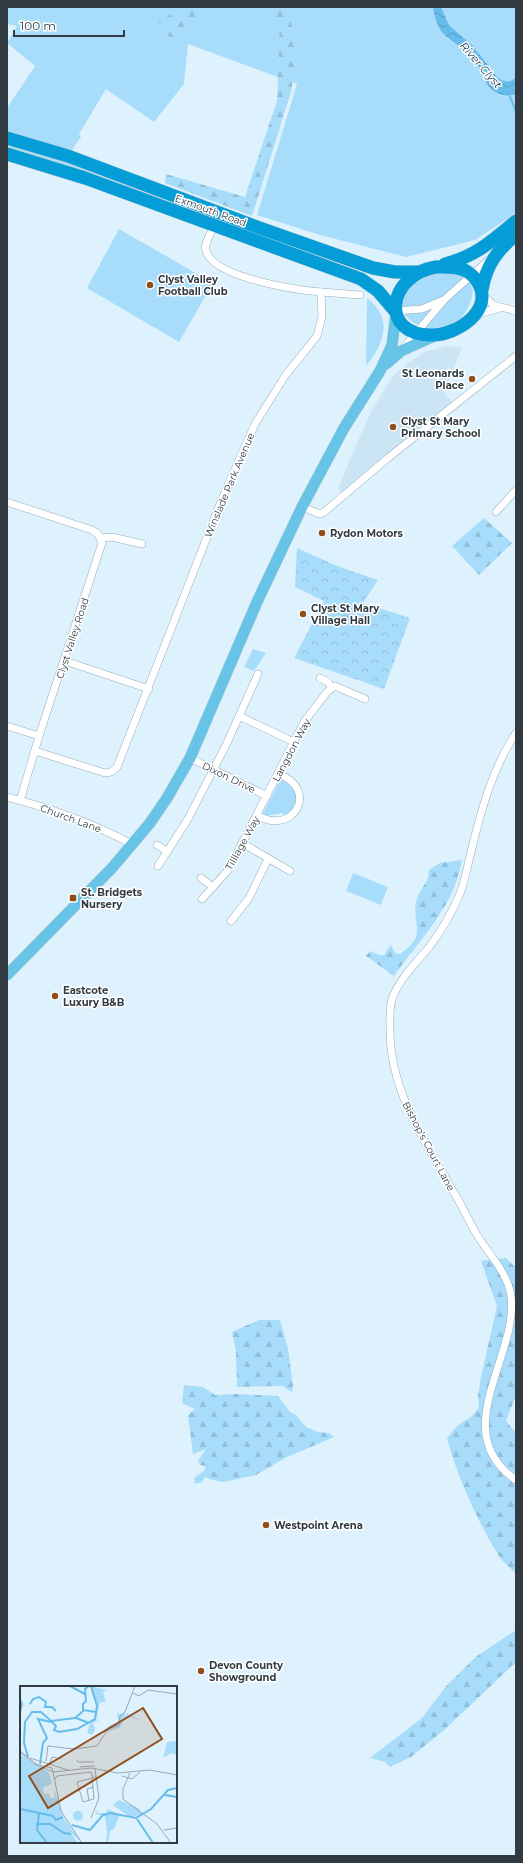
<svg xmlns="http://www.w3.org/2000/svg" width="523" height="1863" viewBox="0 0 523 1863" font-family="Montserrat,sans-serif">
	<defs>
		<pattern id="forest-firs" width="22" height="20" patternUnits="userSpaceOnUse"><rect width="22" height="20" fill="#a8dcfb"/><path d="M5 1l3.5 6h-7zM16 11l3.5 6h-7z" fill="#91bed8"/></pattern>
		<pattern id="park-crowns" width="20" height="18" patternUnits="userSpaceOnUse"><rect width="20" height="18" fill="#a8dcfb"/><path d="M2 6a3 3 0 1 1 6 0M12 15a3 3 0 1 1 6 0" fill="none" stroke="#91bed8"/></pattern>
		<pattern id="water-waves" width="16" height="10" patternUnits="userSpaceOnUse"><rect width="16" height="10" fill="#66bdeb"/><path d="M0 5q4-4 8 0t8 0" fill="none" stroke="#559bc0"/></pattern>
	</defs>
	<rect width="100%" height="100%" fill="#def2fe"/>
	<!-- built -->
	<polygon fill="#cce5f4" points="448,346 462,347 444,392 452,402 342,493 338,488 360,436 372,410 393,376 409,362 427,351"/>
	<!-- grass -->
	<g fill="#a8dcfb">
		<path d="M7 7H433C435 18 440 33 449 40 456 45 464 48 469 55 473 60 477 64 480 70 487 83 498 105 516 93V213L475 240 406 257 320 235 257 215 297 84 188 44 184 84 154 122 106 89 79 134 81 137 70 153 7 132V108L35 66 7 43 17 26 7 24Z"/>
		<path d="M441 7H516V77C510 83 505 82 498 78L472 45 449 25Z"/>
		<polygon points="7,141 95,169 189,211 7,150"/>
		<polygon points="119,229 213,283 179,342 87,288"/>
		<path d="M445 272C450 273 457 272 461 275 477 284 474 298 466 311 464 314 461 319 458 320 452 325 436 329 429 328 391 321 399 288 427 274 432 272 440 273 445 272Z"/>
		<path d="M367 298C394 319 384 343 366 366Z"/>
		<polygon points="253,649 266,653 254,671 244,667"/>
		<polygon points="281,778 285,779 296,789 296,805 285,817 283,813 266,816 263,813"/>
		<polygon points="353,873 388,887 381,905 346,891"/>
	</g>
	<!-- forest -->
	<g fill="url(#forest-firs)">
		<polygon points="148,7 164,7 170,17 178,7 204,7 171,39"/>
		<polygon points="265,7 289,7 296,58 291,92 252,216 165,183 166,174 245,197 277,101 280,21"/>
		<polygon points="484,518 512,543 479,575 452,546"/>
		<path d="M462 860C460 870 457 881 453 890 439 922 414 947 394 976L366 956 370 951 379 955H384L391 945 395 953 400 954C428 935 412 927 416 903 418 891 425 886 428 878 429 874 428 872 430 869L440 863Z"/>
		<path d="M506 1258 516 1268V1395L506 1421 516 1433V1574C511 1568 503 1563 499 1556 478 1522 457 1477 447 1438L458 1425 471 1417 479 1408 478 1396 481 1377 497 1306 481 1261Z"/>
		<polygon points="259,1320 280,1320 288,1348 293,1386 292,1392 282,1386 237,1387 236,1352 232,1332"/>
		<polygon points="184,1385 203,1387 215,1395 236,1394 278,1396 290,1412 296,1415 306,1427 318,1432 329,1433 334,1437 285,1458 256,1475 223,1482 213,1480 205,1477 202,1482 195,1484 194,1478 204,1471 206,1466 200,1465 198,1461 206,1449 193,1454 188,1415 195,1409 182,1403"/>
		<polygon points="516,1630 516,1662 443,1731 411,1757 390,1767 385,1762 370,1758 422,1718 447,1685 477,1656"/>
	</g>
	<!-- park -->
	<polygon fill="url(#park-crowns)" points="297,548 337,566 378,580 363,603 410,618 384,689 294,658 324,601 295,587"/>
	<!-- water -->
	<path fill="url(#water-waves)" d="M433 7H441L449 25 472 45 498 78C505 82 510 83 516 77L515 94C507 97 500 96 492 90 484 83 482 70 475 61 455 37 438 43 433 7Z"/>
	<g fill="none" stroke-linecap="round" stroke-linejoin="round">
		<!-- stream -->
		<polyline stroke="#66bdeb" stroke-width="2" points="509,94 516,112"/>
		<defs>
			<g id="street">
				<polyline points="321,292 360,295"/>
				<polyline points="482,293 493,305 516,311"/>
				<polyline points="395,311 422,309 441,301"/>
				<polyline points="477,314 500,308"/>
				<polyline points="404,347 445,299 491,258"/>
				<polyline points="7,502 92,530 98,534 102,543 39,736 20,801"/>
				<polyline points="302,507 320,514 323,513 388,458 516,356"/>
				<polyline points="496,512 516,490"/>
				<polyline points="101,538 112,537 142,544"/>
				<polyline points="65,661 149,689"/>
				<polyline points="320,678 328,682 331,687"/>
				<polyline points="239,716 294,742"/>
				<polyline points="7,726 39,736"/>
				<path d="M516 733C492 769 481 811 471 852 467 867 465 882 459 896 451 914 442 930 430 946 417 962 399 979 392 999 389 1009 390 1018 390 1028 389 1088 424 1141 453 1191 462 1205 468 1220 477 1235 488 1253 508 1273 511 1296 519 1356 446 1432 516 1480"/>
				<path d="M35 751 105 773 111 772 117 767 222 499 255 424 285 376 317 336 322 317 321 292C297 290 214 278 206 251 203 243 213 231 215 223"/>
				<polyline points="190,758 267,796"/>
				<path d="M7 797C50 808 92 823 132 844"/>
				<path d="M257 815C293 837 320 790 279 774"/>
				<polyline points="242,843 290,871"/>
				<polyline points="157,845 167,851"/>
				<polyline points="158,866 188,819 227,743 258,674"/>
				<polyline points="201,878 213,887 202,899"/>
				<polyline points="213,887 229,869 304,722 327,692 335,686 365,699"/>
				<polyline points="231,921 249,898 268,859"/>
			</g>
			<g id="primary">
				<polyline points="386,364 401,351 434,336"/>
				<polyline points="7,975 112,868 150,823 167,798 190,758 257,602 302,507 344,428 380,371 392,345 396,314"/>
			</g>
			<g id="highway">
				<polyline points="7,138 68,156 257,227 373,268 395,272 418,272"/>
				<polyline points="7,154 85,178 361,279 378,291 395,311"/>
				<path d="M445 264C476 256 492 241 516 221"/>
				<path d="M436 267C445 267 457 266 466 271 470 273 474 277 477 281 496 310 457 335 432 335 379 336 387 275 436 267Z"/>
				<path d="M482 290C486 266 497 250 516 235"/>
			</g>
		</defs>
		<!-- street casing -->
		<use href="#street" stroke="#96adbb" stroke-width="8"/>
		<!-- primary casing -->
		<use href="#primary" stroke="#d2d4d5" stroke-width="12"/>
		<!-- highway casing -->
		<use href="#highway" stroke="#d2d4d5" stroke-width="14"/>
		<!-- street -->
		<use href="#street" stroke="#fff" stroke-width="7"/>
		<!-- primary -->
		<use href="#primary" stroke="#68c4e7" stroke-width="11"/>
		<!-- highway -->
		<use href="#highway" stroke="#049dd7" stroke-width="13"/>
	</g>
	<!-- markers -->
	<g fill="#904e1b" stroke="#fff" stroke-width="1.5">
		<circle cx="150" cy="285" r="4"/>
		<circle cx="472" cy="379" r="4"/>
		<circle cx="393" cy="427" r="4"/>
		<circle cx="322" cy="533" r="4"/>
		<circle cx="303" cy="614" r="4"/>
		<rect x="69" y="894" width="8" height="8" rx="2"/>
		<circle cx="55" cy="996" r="4"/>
		<circle cx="266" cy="1525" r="4"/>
		<circle cx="201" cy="1671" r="4"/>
	</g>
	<g text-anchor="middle" stroke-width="3" stroke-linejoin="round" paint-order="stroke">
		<!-- street labels -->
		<g font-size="10" fill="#313b41" stroke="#fff">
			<text transform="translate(211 210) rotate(20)" y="4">Exmouth Road</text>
			<text transform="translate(229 485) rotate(-67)" y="4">Winslade Park Avenue</text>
			<text transform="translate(72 638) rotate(-72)" y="4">Clyst Valley Road</text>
			<text transform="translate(291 750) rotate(-62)" y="4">Langdon Way</text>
			<text transform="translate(229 777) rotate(26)" y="4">Dixon Drive</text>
			<text transform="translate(71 818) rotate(20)" y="4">Church Lane</text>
			<text transform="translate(242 843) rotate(-61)" y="4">Tilllage Way</text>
			<text transform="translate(429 1146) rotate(62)" y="4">Bishop's Court Lane</text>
		</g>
		<!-- poi labels -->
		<g font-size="10" font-weight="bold" fill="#313b41" stroke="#fff" text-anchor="start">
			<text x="158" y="283">Clyst Valley<tspan x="158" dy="12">Football Club</tspan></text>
			<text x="464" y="377" text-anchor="end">St Leonards<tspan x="464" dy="12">Place</tspan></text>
			<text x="401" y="425">Clyst St Mary<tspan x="401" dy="12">Primary School</tspan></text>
			<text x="330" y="537">Rydon Motors</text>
			<text x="311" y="612">Clyst St Mary<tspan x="311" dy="12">Village Hall</tspan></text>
			<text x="81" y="896">St. Bridgets<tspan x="81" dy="12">Nursery</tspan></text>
			<text x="63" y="994">Eastcote<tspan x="63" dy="12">Luxury B&amp;B</tspan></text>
			<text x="274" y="1529">Westpoint Arena</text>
			<text x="209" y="1669">Devon County<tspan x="209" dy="12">Showground</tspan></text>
		</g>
		<!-- water labels -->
		<g font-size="11" font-style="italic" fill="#153b4f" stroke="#fff">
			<text transform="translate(481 65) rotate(49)" y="4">River Clyst</text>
		</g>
	</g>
	<!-- overview -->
	<g transform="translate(20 1686)">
		<rect width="157" height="157" fill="#def2fe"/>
		<path d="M0 68 29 87 32 98 23 101 24 108H30V112H35L34 102 43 131 62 157 50 146 58 157H0V112L4 108 0 111ZM53 130a5 5 0 1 1 10 0a5 5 0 1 1-10 0Z" fill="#a8dcfb"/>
		<path d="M71 0 87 4 83 6 86 16H80L76 34 80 33 73 37 75 44 72 49 67 47 70 38 76 33 77 21ZM97 25 99 28 105 27V30L107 27 122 35 107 30 99 42 87 46 88 40 98 36ZM157 55V69L151 67 143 72 147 56ZM87 123 100 128 94 143 90 145 88 157H86L87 146 85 130 75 128 77 124V127H87Z" fill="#a8dcfb"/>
		<path d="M99 114 118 122 122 127 120 129 110 131 93 119Z" fill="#a8dcfb"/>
		<path fill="none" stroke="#66bdeb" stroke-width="2" d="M50 0 65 8M0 13 2 18 0 26M10 18 13 13 19 11 26 16 25 21H32L36 25M63 24 76 26M56 32 69 37M31 35 36 40 34 44 39 46 57 43 75 33 77 20 71 0M8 71 4 57 5 36 12 26H21L31 35 55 32 63 25V18L66 15 65 3 69 0M20 78 23 57 27 52 18 33 31 36M145 109 157 111M0 123 33 130 36 134 43 131M19 128 17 144 27 157M117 133 133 157M16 138H30L44 147 51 148M52 139 70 144 83 129 90 127 116 132 131 123 148 104 157 102"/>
		<path fill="none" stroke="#99a9b2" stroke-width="1" d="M113 7 119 10 128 4 157 8M0 65 18 79 32 82 33 86 14 78 0 66M10 72 48 84M57 74 58 76H74M26 75 28 60 54 63 77 60 88 43 99 39 100 30 105 26 115 0M30 77 32 71 41 73M60 81 75 80M33 86 71 82 98 87 130 84 157 89M33 86 41 125 62 157M110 87 103 103V113L137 138 151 157M102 90 112 93 120 86M72 92 74 113 63 116 57 96 76 91M35 93 37 90 71 86 73 92M69 115 67 103 74 101M71 132 79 112 75 83M144 144 157 142"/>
		<path fill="#904e1b" fill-opacity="0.15" stroke="#904e1b" stroke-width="2" d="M123 22 142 53 28 122 9 90Z"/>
		<rect width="157" height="157" fill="none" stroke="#313b41" stroke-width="2"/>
	</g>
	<!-- border -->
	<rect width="523" height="1863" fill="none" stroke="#313b41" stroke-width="16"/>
	<!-- scale -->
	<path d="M14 30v6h110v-6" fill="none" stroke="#313b41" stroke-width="2"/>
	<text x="20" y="30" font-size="12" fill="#313b41" stroke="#ffffff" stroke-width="3" paint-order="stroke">100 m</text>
</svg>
